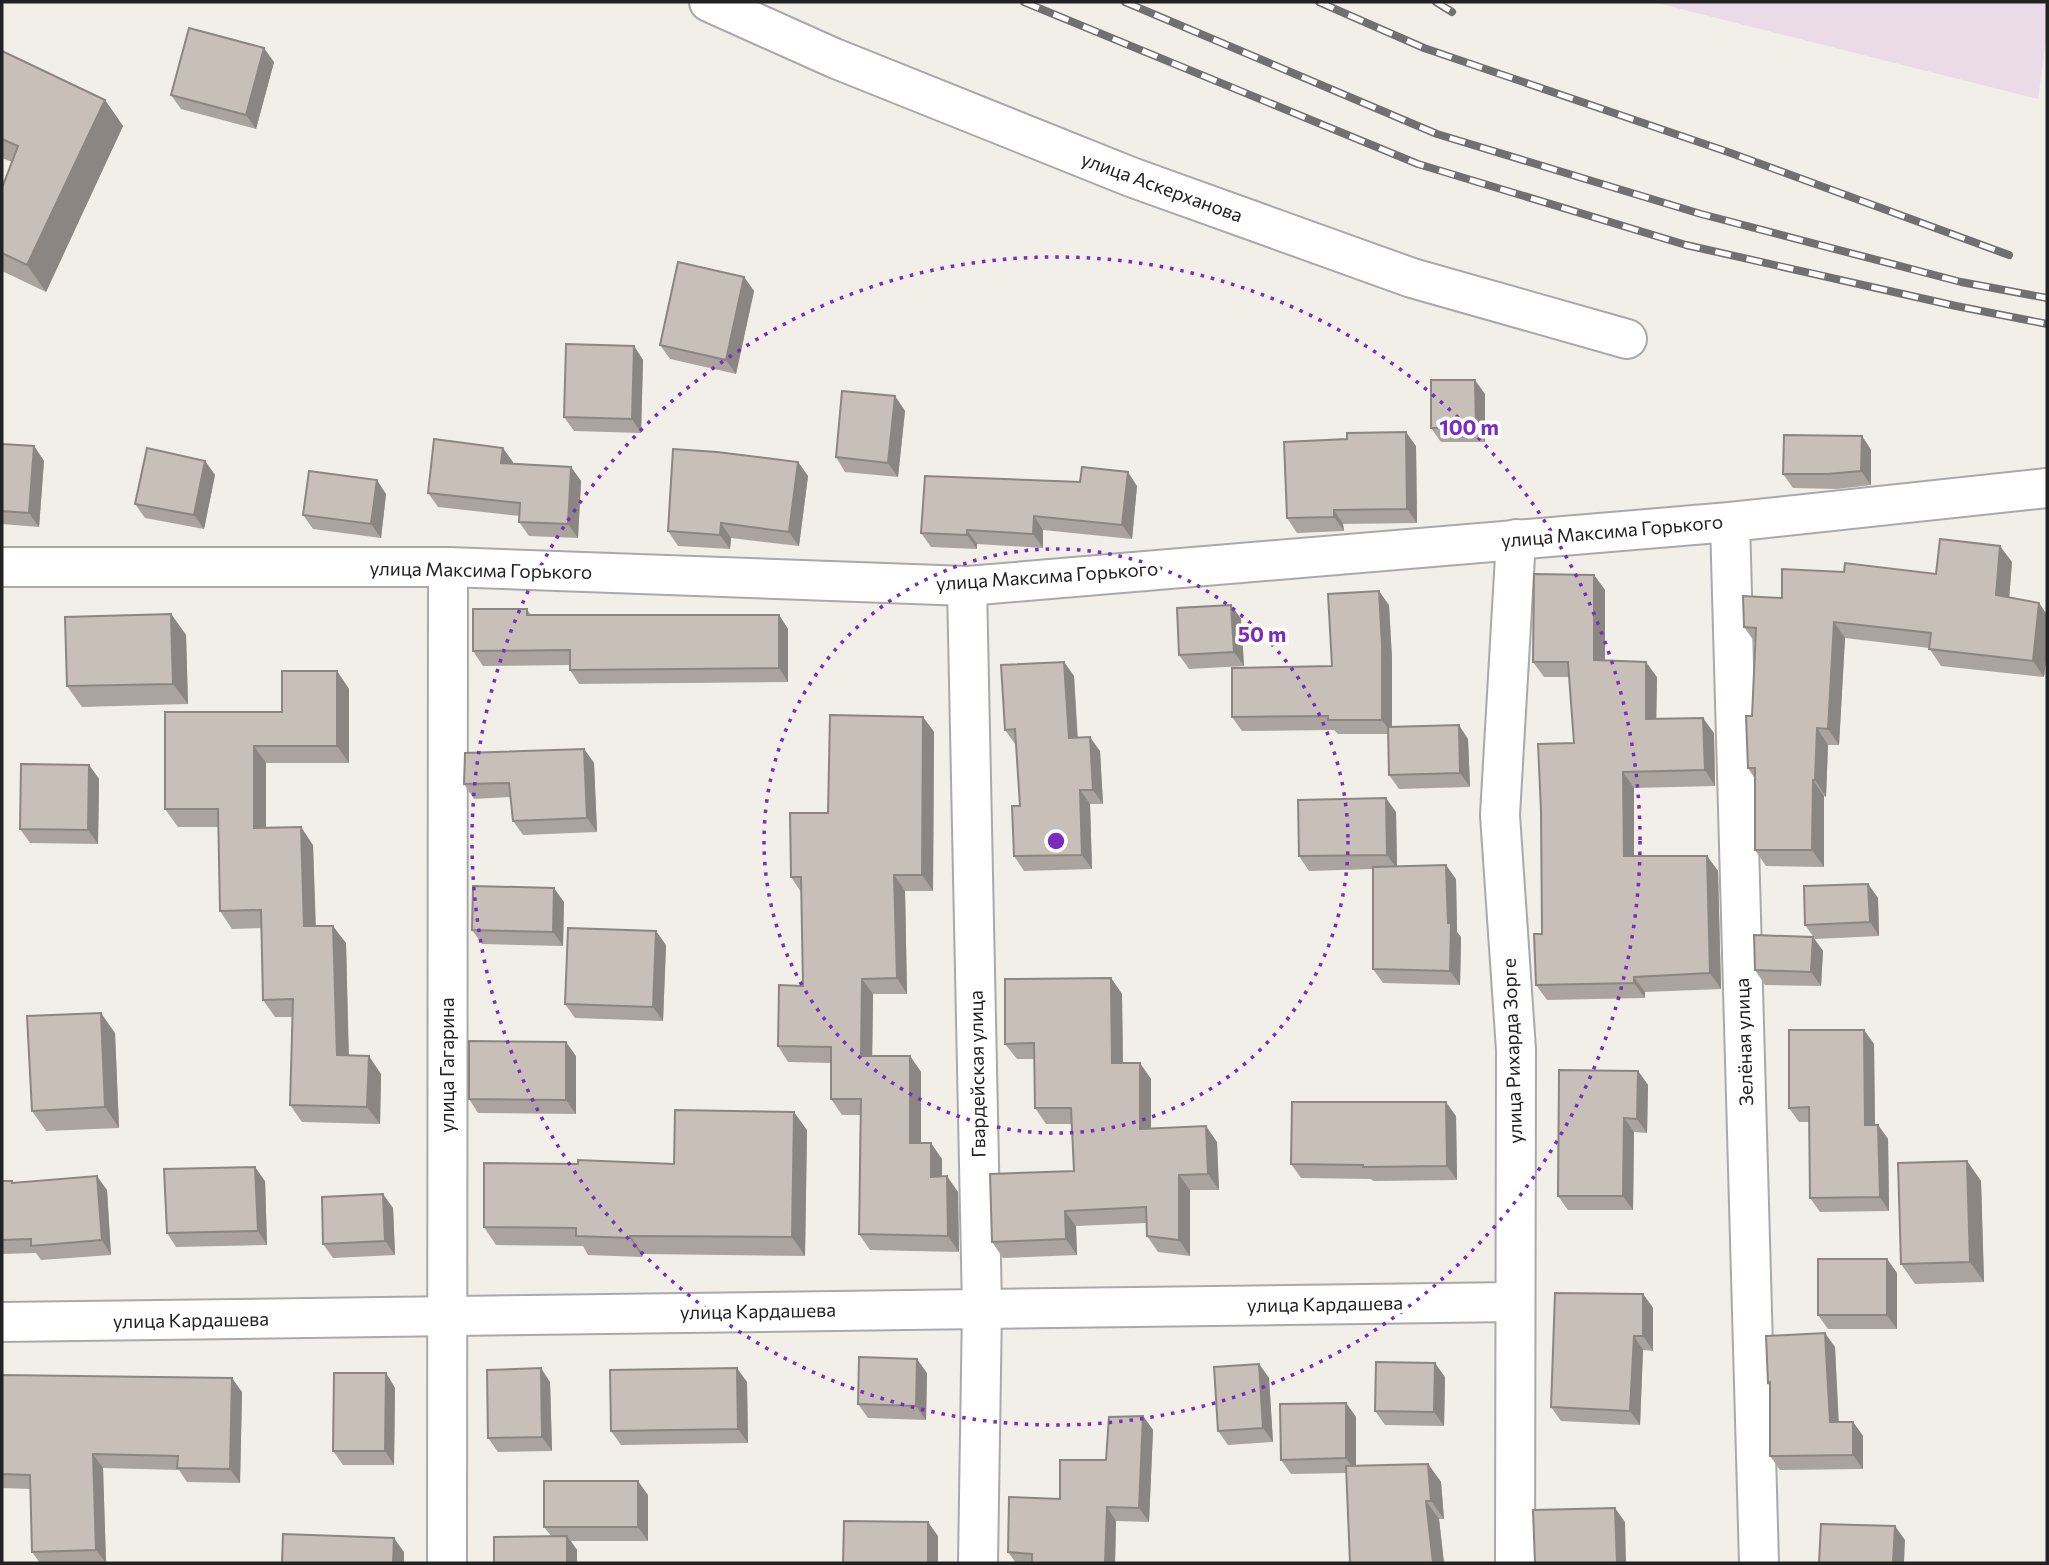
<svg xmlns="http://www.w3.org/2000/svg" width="2049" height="1565" viewBox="0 0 2049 1565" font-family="Commissioner,sans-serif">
	<rect width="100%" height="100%" fill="#f2efe9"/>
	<!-- industrial -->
	<polygon fill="#ebdbe8" points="1653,2 2047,2 2047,33 2038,99"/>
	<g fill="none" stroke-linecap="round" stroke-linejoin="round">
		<defs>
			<g id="minor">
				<polyline points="709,2 834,58 1131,177 1412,278 1627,339"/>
				<polyline points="1730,522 1759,1563"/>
				<polyline points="2,567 448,567 967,586 1730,522 2047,488"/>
				<polyline points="967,586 982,1308 978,1563"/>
				<polyline points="2,1322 1514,1302"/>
				<polyline points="447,1563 448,567"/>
				<polyline points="1515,1563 1516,1050 1500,815 1516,539"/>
			</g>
		</defs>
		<!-- minor casing -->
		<use href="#minor" stroke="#a9a9a9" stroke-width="42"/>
		<!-- minor -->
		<use href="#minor" stroke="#fff" stroke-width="38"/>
		<defs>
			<g id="rail">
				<polyline points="1024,2 1418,164 1686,245 1956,306 2047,324"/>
				<polyline points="1125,2 1437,134 1701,214 1961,282 2047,298"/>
				<polyline points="1319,2 1424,48 1728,152 2009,255"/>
				<polyline points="1436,2 1452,12"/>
			</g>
		</defs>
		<!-- rail casing -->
		<use href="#rail" stroke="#707070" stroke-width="8"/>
		<!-- rail -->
		<use href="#rail" stroke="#fff" stroke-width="5" stroke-dasharray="16" stroke-linecap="butt"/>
	</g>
	<!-- wall -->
	<g fill="#aba49e">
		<polygon points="2,51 105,100 123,126 46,292 2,271 2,188 12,162 2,158"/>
		<polygon points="274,62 256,129 181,109 171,95"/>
		<polygon points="744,277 754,291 736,374 670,359 660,345"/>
		<polygon points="634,346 643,360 641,433 574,431 564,417"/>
		<polygon points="1485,394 1485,442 1441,442 1431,428"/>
		<polygon points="895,396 905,411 898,477 845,472 836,457"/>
		<polygon points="1862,436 1871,450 1871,485 1837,489 1793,488 1783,474"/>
		<polygon points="2,444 34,446 44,461 39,527 2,524"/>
		<polygon points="1416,446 1417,523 1343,524 1344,531 1297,533 1287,518"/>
		<polygon points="205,461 215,475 204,529 145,518 135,504"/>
		<polygon points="513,462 513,463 571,467 581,481 578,538 529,536 519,522 520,516 438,507 428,493"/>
		<polygon points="798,462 808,476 799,546 731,538 730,549 678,546 668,531"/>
		<polygon points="1137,486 1132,539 1043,530 1043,548 977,544 977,549 931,547 921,533"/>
		<polygon points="386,494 381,538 313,529 303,515"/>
		<polygon points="2012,562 2009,598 2039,603 2047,615 2047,651 2044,677 1941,666 1929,648 1845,638 1839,745 1828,745 1826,797 1824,796 1824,867 1766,866 1755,850 1755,779 1748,768 1752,716 1756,644 1744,627 1782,598 1844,572 1936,574"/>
		<polygon points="1594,575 1605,590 1605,660 1657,677 1656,719 1714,733 1715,786 1634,788 1634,856 1707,856 1718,871 1721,989 1645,992 1645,998 1547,1000 1536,985 1542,934 1574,743 1569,677 1544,677 1533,662"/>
		<polygon points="1231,605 1241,619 1244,666 1189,669 1179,655"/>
		<polygon points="1389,605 1392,659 1392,727 1468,739 1470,787 1399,789 1389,775 1388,734 1338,734 1334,730 1242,731 1232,717 1332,666"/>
		<polygon points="527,609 531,615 779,615 788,629 788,682 579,684 570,670 570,665 483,666 473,651"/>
		<polygon points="171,614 186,635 188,704 82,707 67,686"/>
		<polygon points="1064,662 1074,676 1078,738 1100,751 1103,804 1090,804 1092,869 1024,871 1014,856 1020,806 1016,744 1015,744 1005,730"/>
		<polygon points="337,671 349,689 349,763 266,763 266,828 313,845 316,926 346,943 349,1055 381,1074 380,1124 302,1122 290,1105 292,1017 275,1017 263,1000 261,928 232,929 220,911 218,827 178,827 165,809 282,712"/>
		<polygon points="923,717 934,732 933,891 905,891 907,994 873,994 872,1056 910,1056 921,1072 921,1143 942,1159 942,1176 958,1192 959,1252 870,1250 859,1234 860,1115 842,1115 831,1099 831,1063 788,1062 778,1046 803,986 801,892 791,877 828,813"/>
		<polygon points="584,749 594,763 597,832 523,835 513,821 511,797 474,799 464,784"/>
		<polygon points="89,765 99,779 98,844 30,843 20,829"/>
		<polygon points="1396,812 1397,866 1456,879 1457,932 1461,937 1460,985 1383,983 1373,969 1373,869 1309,871 1299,856"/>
		<polygon points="1868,884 1878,898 1879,936 1815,939 1805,925"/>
		<polygon points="564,902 563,946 482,944 472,930"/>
		<polygon points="1813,937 1823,951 1821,986 1765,985 1755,970"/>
		<polygon points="666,945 663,1021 575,1018 565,1004"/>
		<polygon points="1111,978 1122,994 1123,1063 1151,1079 1151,1129 1217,1142 1219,1190 1190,1190 1190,1256 1158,1252 1147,1236 1146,1223 1076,1226 1077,1255 1003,1258 992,1242 1074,1171 1071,1124 1046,1124 1035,1108 1034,1059 1017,1059 1005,1044"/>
		<polygon points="1864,1030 1874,1044 1875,1125 1878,1125 1888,1139 1889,1211 1820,1212 1810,1198 1809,1122 1799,1122 1789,1108"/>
		<polygon points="115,1033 119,1128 46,1131 32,1111"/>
		<polygon points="576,1056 576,1114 478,1113 469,1099"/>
		<polygon points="1638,1071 1648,1085 1647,1133 1634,1132 1633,1210 1568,1210 1558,1196"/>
		<polygon points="1456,1116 1457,1180 1373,1181 1371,1179 1301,1178 1291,1164"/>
		<polygon points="807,1130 805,1256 643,1254 642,1257 588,1255 583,1246 496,1245 484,1227 578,1164 674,1164"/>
		<polygon points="1967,1161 1981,1181 1984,1282 1915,1284 1901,1264"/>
		<polygon points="2,1181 107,1190 111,1255 41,1260 36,1253 2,1254"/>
		<polygon points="265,1181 267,1245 176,1247 167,1233"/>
		<polygon points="393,1208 395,1255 333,1258 323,1244"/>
		<polygon points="1887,1259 1897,1273 1897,1329 1828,1329 1818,1315"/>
		<polygon points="1643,1294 1653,1308 1653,1351 1643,1350 1640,1425 1561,1421 1551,1407"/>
		<polygon points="1835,1347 1839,1422 1853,1422 1863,1436 1863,1469 1780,1470 1770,1456 1770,1387 1768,1383"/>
		<polygon points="1259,1364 1269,1378 1273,1442 1228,1445 1218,1431"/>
		<polygon points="386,1373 395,1388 394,1465 343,1465 333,1451"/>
		<polygon points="927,1373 926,1420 868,1418 858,1404"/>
		<polygon points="2,1375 242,1392 240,1483 187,1482 179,1470 103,1468 106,1563 40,1563 32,1552 30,1489 2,1488"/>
		<polygon points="1445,1377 1444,1426 1385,1425 1375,1411"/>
		<polygon points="550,1382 552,1451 498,1452 488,1438"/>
		<polygon points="747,1382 748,1443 621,1445 611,1431"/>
		<polygon points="1346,1403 1356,1417 1356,1466 1428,1464 1441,1482 1444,1519 1439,1519 1444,1563 1350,1563 1346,1473 1291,1474 1281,1460"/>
		<polygon points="1143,1416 1153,1430 1149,1522 1116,1521 1115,1563 1016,1563 1008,1552 1060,1499 1106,1460"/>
		<polygon points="648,1495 648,1541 571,1541 577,1550 577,1563 551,1536 544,1527"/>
	</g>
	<!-- shaded-wall -->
	<g fill="#8b8681">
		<polygon points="264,48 274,62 256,129 246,115"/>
		<polygon points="105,100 123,126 46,292 27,265"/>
		<polygon points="744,277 754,291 736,374 726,360"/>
		<polygon points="634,346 643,360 641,433 632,419"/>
		<polygon points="1475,380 1485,394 1485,442 1476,428"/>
		<polygon points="895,396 905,411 898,477 888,463"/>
		<polygon points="1406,432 1416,446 1417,523 1407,509"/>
		<polygon points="1862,436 1871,450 1871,485 1861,471"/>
		<polygon points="34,446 44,461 39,527 29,513"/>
		<polygon points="503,448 513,462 511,477 501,463"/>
		<polygon points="205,461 215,475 204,529 194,515"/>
		<polygon points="798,462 808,476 799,546 789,532"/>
		<polygon points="571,467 581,481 578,538 568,524"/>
		<polygon points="1128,472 1137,486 1132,539 1122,525"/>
		<polygon points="377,480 386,494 381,538 371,524"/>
		<polygon points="1334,510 1343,524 1344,531 1334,517"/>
		<polygon points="1034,516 1043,530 1043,548 1033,534"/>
		<polygon points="721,523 731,538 730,549 720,535"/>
		<polygon points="967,530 977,544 977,549 967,535"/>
		<polygon points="2000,546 2012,562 2008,612 1996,595"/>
		<polygon points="1594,575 1605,590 1605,675 1594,660"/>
		<polygon points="1379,591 1389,605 1392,659 1392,734 1382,720"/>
		<polygon points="2039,603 2047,615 2047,651 2044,677 2033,661"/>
		<polygon points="1231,605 1241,619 1244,666 1234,652"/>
		<polygon points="171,614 186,635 188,704 173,684"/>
		<polygon points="779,615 788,629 788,682 779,668"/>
		<polygon points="1834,622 1845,638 1839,745 1828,729"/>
		<polygon points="1064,662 1074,676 1078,752 1069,738"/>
		<polygon points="1646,662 1657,677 1656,735 1646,719"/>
		<polygon points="337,671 349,689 349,763 337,746"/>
		<polygon points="923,717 934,732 933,891 922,875"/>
		<polygon points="1703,718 1714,733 1715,786 1705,770"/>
		<polygon points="1459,725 1468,739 1470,787 1460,773"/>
		<polygon points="1817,728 1828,745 1826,797 1815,780"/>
		<polygon points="1090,737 1100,751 1103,804 1093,790"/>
		<polygon points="254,746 266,763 266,846 254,828"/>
		<polygon points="584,749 594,763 597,832 587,818"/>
		<polygon points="89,765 99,779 98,844 88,830"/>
		<polygon points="1623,772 1634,788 1634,871 1624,856"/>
		<polygon points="1813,780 1824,796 1824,867 1812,850"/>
		<polygon points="1080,790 1090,804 1092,869 1082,855"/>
		<polygon points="1386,798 1396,812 1397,869 1387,855"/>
		<polygon points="301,827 313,845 316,944 304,926"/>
		<polygon points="1707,856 1718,871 1721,989 1710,973"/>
		<polygon points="1446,865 1456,879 1457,932 1461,937 1460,985 1450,971"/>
		<polygon points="894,875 905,891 907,994 897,978"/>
		<polygon points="1868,884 1878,898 1879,936 1870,922"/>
		<polygon points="554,888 564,902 563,946 553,932"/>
		<polygon points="333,926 346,943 349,1073 337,1055"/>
		<polygon points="656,931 666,945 663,1021 653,1007"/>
		<polygon points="1813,937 1823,951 1821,986 1811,972"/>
		<polygon points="1634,977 1645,992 1645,998 1634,983"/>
		<polygon points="1111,978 1122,994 1123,1079 1112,1063"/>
		<polygon points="862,979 873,994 872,1072 861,1056"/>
		<polygon points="101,1013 115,1033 119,1128 105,1107"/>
		<polygon points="1864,1030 1874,1044 1875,1139 1865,1125"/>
		<polygon points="566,1042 576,1056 576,1114 566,1100"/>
		<polygon points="369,1056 381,1074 380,1124 367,1107"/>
		<polygon points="910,1056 921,1072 921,1158 910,1143"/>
		<polygon points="1140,1063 1151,1079 1151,1145 1140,1129"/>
		<polygon points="1638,1071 1648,1085 1647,1133 1637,1119"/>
		<polygon points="1446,1102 1456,1116 1457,1180 1447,1166"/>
		<polygon points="794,1112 807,1130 805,1256 792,1237"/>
		<polygon points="1624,1118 1634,1132 1633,1210 1623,1196"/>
		<polygon points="1878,1125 1888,1139 1889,1211 1880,1197"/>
		<polygon points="1206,1126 1217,1142 1219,1190 1208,1174"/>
		<polygon points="931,1143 942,1159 942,1192 931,1177"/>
		<polygon points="1967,1161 1981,1181 1984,1282 1970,1262"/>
		<polygon points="255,1167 265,1181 267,1245 258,1231"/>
		<polygon points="1179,1175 1190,1190 1190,1256 1179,1240"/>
		<polygon points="97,1176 107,1190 111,1255 102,1240"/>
		<polygon points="947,1176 958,1192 959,1252 948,1236"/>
		<polygon points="383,1194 393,1208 395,1255 385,1241"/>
		<polygon points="1065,1211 1076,1226 1077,1255 1066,1239"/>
		<polygon points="630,1236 643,1254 642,1257 630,1238"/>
		<polygon points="1887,1259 1897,1273 1897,1329 1887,1315"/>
		<polygon points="1643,1294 1653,1308 1653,1351 1643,1336"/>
		<polygon points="1825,1333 1835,1347 1839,1436 1830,1422"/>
		<polygon points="1634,1336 1643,1350 1640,1425 1630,1411"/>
		<polygon points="917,1359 927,1373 926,1420 916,1406"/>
		<polygon points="1435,1363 1445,1377 1444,1426 1434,1412"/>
		<polygon points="1259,1364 1269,1378 1273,1442 1263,1428"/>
		<polygon points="541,1368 550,1382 552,1451 542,1437"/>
		<polygon points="737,1368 747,1382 748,1443 738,1429"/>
		<polygon points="386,1373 395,1388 394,1465 385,1451"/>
		<polygon points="232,1378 242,1392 240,1483 230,1469"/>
		<polygon points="1346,1403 1356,1417 1356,1473 1346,1458"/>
		<polygon points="1143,1416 1153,1430 1149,1522 1139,1508"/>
		<polygon points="1853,1422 1863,1436 1863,1469 1853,1455"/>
		<polygon points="93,1454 103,1468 106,1563 96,1550"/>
		<polygon points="1428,1464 1441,1482 1444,1519 1431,1501"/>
		<polygon points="638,1481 648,1495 648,1541 638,1527"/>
		<polygon points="1426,1501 1439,1519 1444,1563 1433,1563"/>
		<polygon points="1107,1507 1116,1521 1115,1563 1105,1563"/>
		<polygon points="1615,1508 1625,1522 1626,1563 1617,1563"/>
		<polygon points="928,1522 938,1536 938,1563 928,1563"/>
		<polygon points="1895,1526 1905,1540 1904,1563 1893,1563"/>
		<polygon points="567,1536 577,1550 577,1563 567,1563"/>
		<polygon points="394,1538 404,1552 404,1563 393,1563"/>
	</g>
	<!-- building -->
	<g fill="#c7bfb8" stroke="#8b8681" stroke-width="2">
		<polygon points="189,28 264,48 246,115 171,95"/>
		<polygon points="2,51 105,100 27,265 2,253 2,188 18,146 2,139"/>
		<polygon points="678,262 744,277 726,360 660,345"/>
		<polygon points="566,344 634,346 632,419 564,417"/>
		<polygon points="1431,380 1475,380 1476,428 1431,428"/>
		<polygon points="842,391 895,396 888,463 836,457"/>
		<polygon points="1406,432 1407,509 1334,510 1334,517 1287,518 1284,442 1347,439 1347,433"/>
		<polygon points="1784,435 1862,436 1861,471 1827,474 1783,474"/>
		<polygon points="434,439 503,448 501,463 571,467 568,524 519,522 520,503 428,493"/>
		<polygon points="2,444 34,446 29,513 2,511"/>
		<polygon points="147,448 205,461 194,515 135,504"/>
		<polygon points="673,449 717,452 798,462 789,532 721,523 720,535 668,531"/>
		<polygon points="1082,467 1128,472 1122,525 1034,516 1033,534 967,530 967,535 921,533 925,476 1080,482"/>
		<polygon points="309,471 377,480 371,524 303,515"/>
		<polygon points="1940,539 2000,546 1996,595 2039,603 2033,661 1929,649 1931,633 1834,622 1828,729 1817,728 1815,780 1813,780 1812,850 1755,850 1755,768 1748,768 1746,716 1752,716 1756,628 1744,627 1743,596 1782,598 1782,569 1844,572 1845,563 1936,574"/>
		<polygon points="1534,574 1594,575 1594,660 1646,662 1646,719 1703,718 1705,770 1623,772 1624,856 1707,856 1710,973 1634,977 1634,983 1536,985 1534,934 1542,934 1541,811 1538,744 1574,743 1568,662 1533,662"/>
		<polygon points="1379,591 1382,645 1382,720 1328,720 1328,716 1232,717 1232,668 1332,666 1328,594"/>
		<polygon points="1231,605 1234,652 1179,655 1177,608"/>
		<polygon points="473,609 527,609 527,615 779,615 779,668 570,670 570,650 473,651"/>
		<polygon points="171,614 173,684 67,686 65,617"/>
		<polygon points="1064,662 1069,738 1090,737 1093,790 1080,790 1082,855 1014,856 1012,806 1020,806 1015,729 1005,730 1001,665"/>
		<polygon points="282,671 337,671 337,746 254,746 254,828 301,827 304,926 333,926 337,1055 369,1056 367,1107 290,1105 293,999 263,1000 261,910 220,911 218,809 165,809 165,712 282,712"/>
		<polygon points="830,715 923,717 922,875 894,875 897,978 862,979 861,1056 910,1056 910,1143 931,1143 931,1177 947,1176 948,1236 859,1234 861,1099 831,1099 831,1047 778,1046 779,985 803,986 801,877 791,877 790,813 828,813"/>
		<polygon points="1459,725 1460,773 1389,775 1388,727"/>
		<polygon points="584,749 587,818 513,821 509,783 464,784 465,753"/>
		<polygon points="21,764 89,765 88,830 20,829"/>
		<polygon points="1386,798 1387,855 1299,856 1298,800"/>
		<polygon points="1446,865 1448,923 1451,923 1450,971 1373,969 1373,867"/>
		<polygon points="1868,884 1870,922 1805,925 1804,886"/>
		<polygon points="473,886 554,888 553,932 472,930"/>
		<polygon points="568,928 656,931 653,1007 565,1004"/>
		<polygon points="1754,935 1813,937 1811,972 1755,970"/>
		<polygon points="1111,978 1112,1063 1140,1063 1140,1129 1206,1126 1208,1174 1179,1175 1179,1240 1147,1236 1146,1207 1065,1211 1066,1239 992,1242 990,1174 1074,1171 1071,1108 1035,1108 1034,1043 1005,1044 1005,979"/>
		<polygon points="101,1013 105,1107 32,1111 27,1016"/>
		<polygon points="1789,1030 1864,1030 1865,1125 1878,1125 1880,1197 1810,1198 1809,1107 1789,1108"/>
		<polygon points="469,1041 566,1042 566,1100 469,1099"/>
		<polygon points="1559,1070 1638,1071 1637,1119 1624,1118 1623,1196 1558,1196"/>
		<polygon points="1292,1102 1446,1102 1447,1166 1363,1167 1363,1165 1291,1164"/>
		<polygon points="675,1110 794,1112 792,1237 630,1236 630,1238 576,1236 576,1228 484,1227 484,1163 578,1164 578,1160 674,1164"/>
		<polygon points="1967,1161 1970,1262 1901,1264 1898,1163"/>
		<polygon points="255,1167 258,1231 167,1233 164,1169"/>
		<polygon points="97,1176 102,1240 31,1246 31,1239 2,1240 2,1181 12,1181 12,1183"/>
		<polygon points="383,1194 385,1241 323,1244 322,1197"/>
		<rect x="1818" y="1259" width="69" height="56"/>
		<polygon points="1555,1293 1643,1294 1643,1336 1634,1336 1630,1411 1551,1407"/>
		<polygon points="1825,1333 1830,1422 1853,1422 1853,1455 1770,1456 1770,1382 1768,1383 1766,1336"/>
		<polygon points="859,1357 917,1359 916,1406 858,1404"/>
		<polygon points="1376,1362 1435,1363 1434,1412 1375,1411"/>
		<polygon points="1259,1364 1263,1428 1218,1431 1214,1367"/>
		<polygon points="541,1368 542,1437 488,1438 487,1370"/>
		<polygon points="737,1368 738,1429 611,1431 610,1370"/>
		<polygon points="334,1373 386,1373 385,1451 333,1451"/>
		<polygon points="2,1375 232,1378 230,1469 177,1468 178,1456 93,1454 96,1550 32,1552 30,1475 2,1474"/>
		<polygon points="1346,1403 1346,1458 1281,1460 1280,1404"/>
		<polygon points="1143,1416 1139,1508 1107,1507 1105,1563 1032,1563 1032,1554 1008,1552 1009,1497 1060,1499 1060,1460 1106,1460 1109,1417"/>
		<polygon points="1428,1464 1431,1501 1426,1501 1433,1563 1350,1563 1346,1466"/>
		<rect x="544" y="1481" width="94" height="46"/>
		<polygon points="1615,1508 1617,1563 1535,1563 1533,1510"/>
		<polygon points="844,1521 928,1522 928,1563 843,1563"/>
		<polygon points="1821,1524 1895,1526 1893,1563 1819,1563"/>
		<polygon points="283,1534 394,1538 393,1563 282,1563"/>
		<polygon points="567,1536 567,1563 494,1563 494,1537"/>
	</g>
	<!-- distance rings -->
	<g fill="none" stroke="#7b2cbf" stroke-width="3.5" stroke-dasharray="3.5 7">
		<circle cx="1056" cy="841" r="292"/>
		<circle cx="1056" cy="841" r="584"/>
	</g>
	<g text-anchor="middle" stroke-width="7" stroke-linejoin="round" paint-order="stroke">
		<!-- street labels -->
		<g font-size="19" fill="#222" stroke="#fff">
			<text transform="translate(1162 187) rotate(20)" y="7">улица Аскерханова</text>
			<text transform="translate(1612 531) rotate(-5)" y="7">улица Максима Горького</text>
			<text transform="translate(481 570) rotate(1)" y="7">улица Максима Горького</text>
			<text transform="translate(1047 576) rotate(-4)" y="7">улица Максима Горького</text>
			<text transform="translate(1744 1042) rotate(-92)" y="7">Зелёная улица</text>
			<text transform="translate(1512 1051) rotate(-92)" y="7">улица Рихарда Зорге</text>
			<text transform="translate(447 1065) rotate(-90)" y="7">улица Гагарина</text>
			<text transform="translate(977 1074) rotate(-91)" y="7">Гвардейская улица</text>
			<text transform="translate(1325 1304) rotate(-1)" y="7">улица Кардашева</text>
			<text transform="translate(758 1311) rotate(-1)" y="7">улица Кардашева</text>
			<text transform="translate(191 1320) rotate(-1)" y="7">улица Кардашева</text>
		</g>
	</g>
	<circle cx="1056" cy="841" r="10" fill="#7b2cbf" stroke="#fff" stroke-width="3.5"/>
	<g font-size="21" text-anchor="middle" font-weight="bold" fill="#7b2cbf" stroke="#fff" stroke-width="7" stroke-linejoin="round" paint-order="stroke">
		<text x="1469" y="435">100 m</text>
		<text x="1262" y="642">50 m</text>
	</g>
	<!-- border -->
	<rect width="2049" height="1565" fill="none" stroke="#222222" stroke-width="7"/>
</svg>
